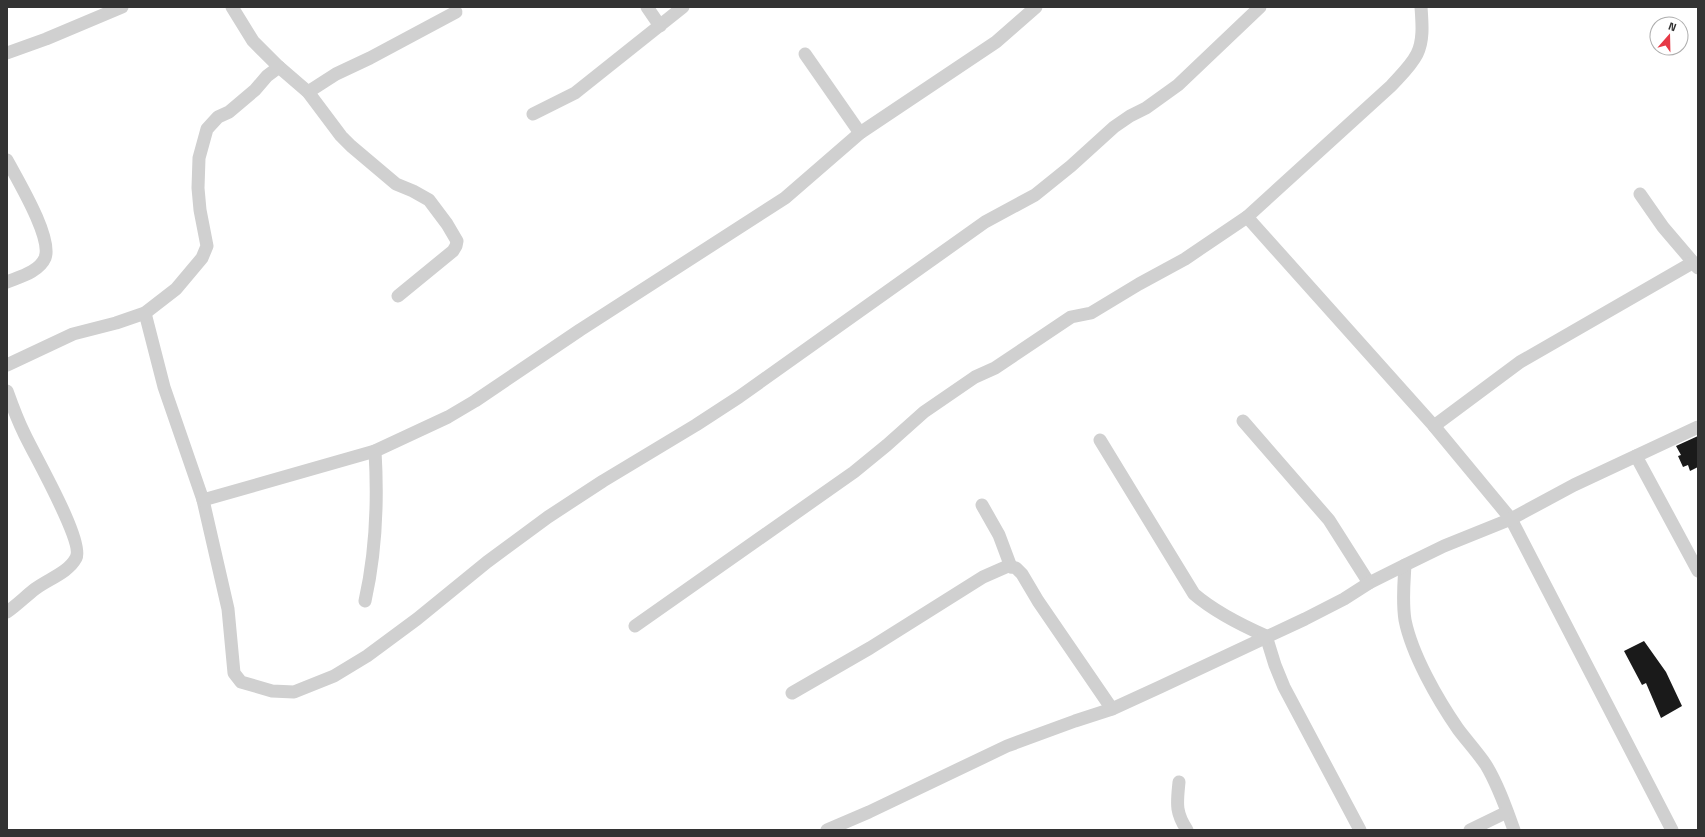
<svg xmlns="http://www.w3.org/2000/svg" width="1705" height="837" viewBox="0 0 1705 837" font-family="'Titillium Web',sans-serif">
	<rect width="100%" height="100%" fill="#fff"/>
	<!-- building -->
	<g fill="#1a1a1a">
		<polygon points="1698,436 1698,467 1690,471 1688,465 1683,467 1678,456 1681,455 1676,446"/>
		<polygon points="1644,641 1666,672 1682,706 1661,718 1646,683 1642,685 1624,651"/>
	</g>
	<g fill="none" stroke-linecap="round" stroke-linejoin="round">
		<!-- minor -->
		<g stroke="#d0d0d0" stroke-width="13">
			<polyline points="232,7 253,41 279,67 308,92 341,136 351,146 396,184 413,191 429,200 447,224 457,241 456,246 453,251 398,296"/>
			<polyline points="647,7 660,26"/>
			<path d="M1421 7C1422 22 1424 40 1417 54 1411 66 1400 76 1391 86L1247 217 1434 426 1511 519 1672 830"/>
			<polyline points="7,53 46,39 122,7"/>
			<polyline points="805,54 860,133"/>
			<polyline points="308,92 336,74 370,58 456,12"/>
			<polyline points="533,114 575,93 683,7"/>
			<path d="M7 160C17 179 53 238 45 258 39 272 19 277 7 282"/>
			<polyline points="1640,194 1663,227 1698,268"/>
			<polyline points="145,313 164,387 203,500 228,609 234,673 241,682 272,691 294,692 334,676 367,656 417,619 487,562 548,517 603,481 696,425 739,397 985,222 1035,195 1071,166 1114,127 1130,116 1146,108 1178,85 1260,7"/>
			<polyline points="7,365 73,334 116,323 145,313 176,289 202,258 207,246 200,210 198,188 199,158 207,129 218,117 229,112 255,90 267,76 279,67"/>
			<path d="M7 391C12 405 17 419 24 433 33 453 85 542 76 558 68 573 48 579 35 589 26 596 17 605 7 612"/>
			<polyline points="1243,421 1329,520 1369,583"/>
			<polyline points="1434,426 1520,362 1692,263"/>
			<path d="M1100 440 1194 594C1215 612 1241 625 1266 636L1275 665 1284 687 1360 830"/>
			<polyline points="1636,456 1698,571"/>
			<polyline points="203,500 375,451"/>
			<polyline points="982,505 999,535 1011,567"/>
			<path d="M1405 565C1404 583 1402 601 1405 620 1412 655 1438 700 1458 729 1467 741 1478 753 1486 765 1498 785 1506 808 1514 830"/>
			<path d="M365 601C376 552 378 501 375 451L448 417 475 401 580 330 785 198 860 133 996 42 1036 7"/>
			<polyline points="635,626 854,472 887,445 924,412 975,377 995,368 1071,317 1091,313 1139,284 1185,259 1247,217"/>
			<polyline points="792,693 870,648 983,577 1008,566 1016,568 1022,574 1038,601 1112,709"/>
			<path d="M1179 782C1177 803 1175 812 1187 830"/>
			<polyline points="827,830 869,812 1007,746 1075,721 1112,709 1160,687 1305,619 1344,599 1369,583 1405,565 1444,546 1511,519 1574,485 1698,427"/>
			<polyline points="1470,830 1507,812"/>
		</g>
	</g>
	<!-- border -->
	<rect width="1705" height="837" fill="none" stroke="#333333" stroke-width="16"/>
	<!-- north arrow -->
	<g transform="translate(1669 36) rotate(20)"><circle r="19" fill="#ffffff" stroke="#adadad"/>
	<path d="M0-3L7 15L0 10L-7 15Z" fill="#e63946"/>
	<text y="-6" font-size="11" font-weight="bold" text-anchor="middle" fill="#333333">N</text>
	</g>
</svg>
